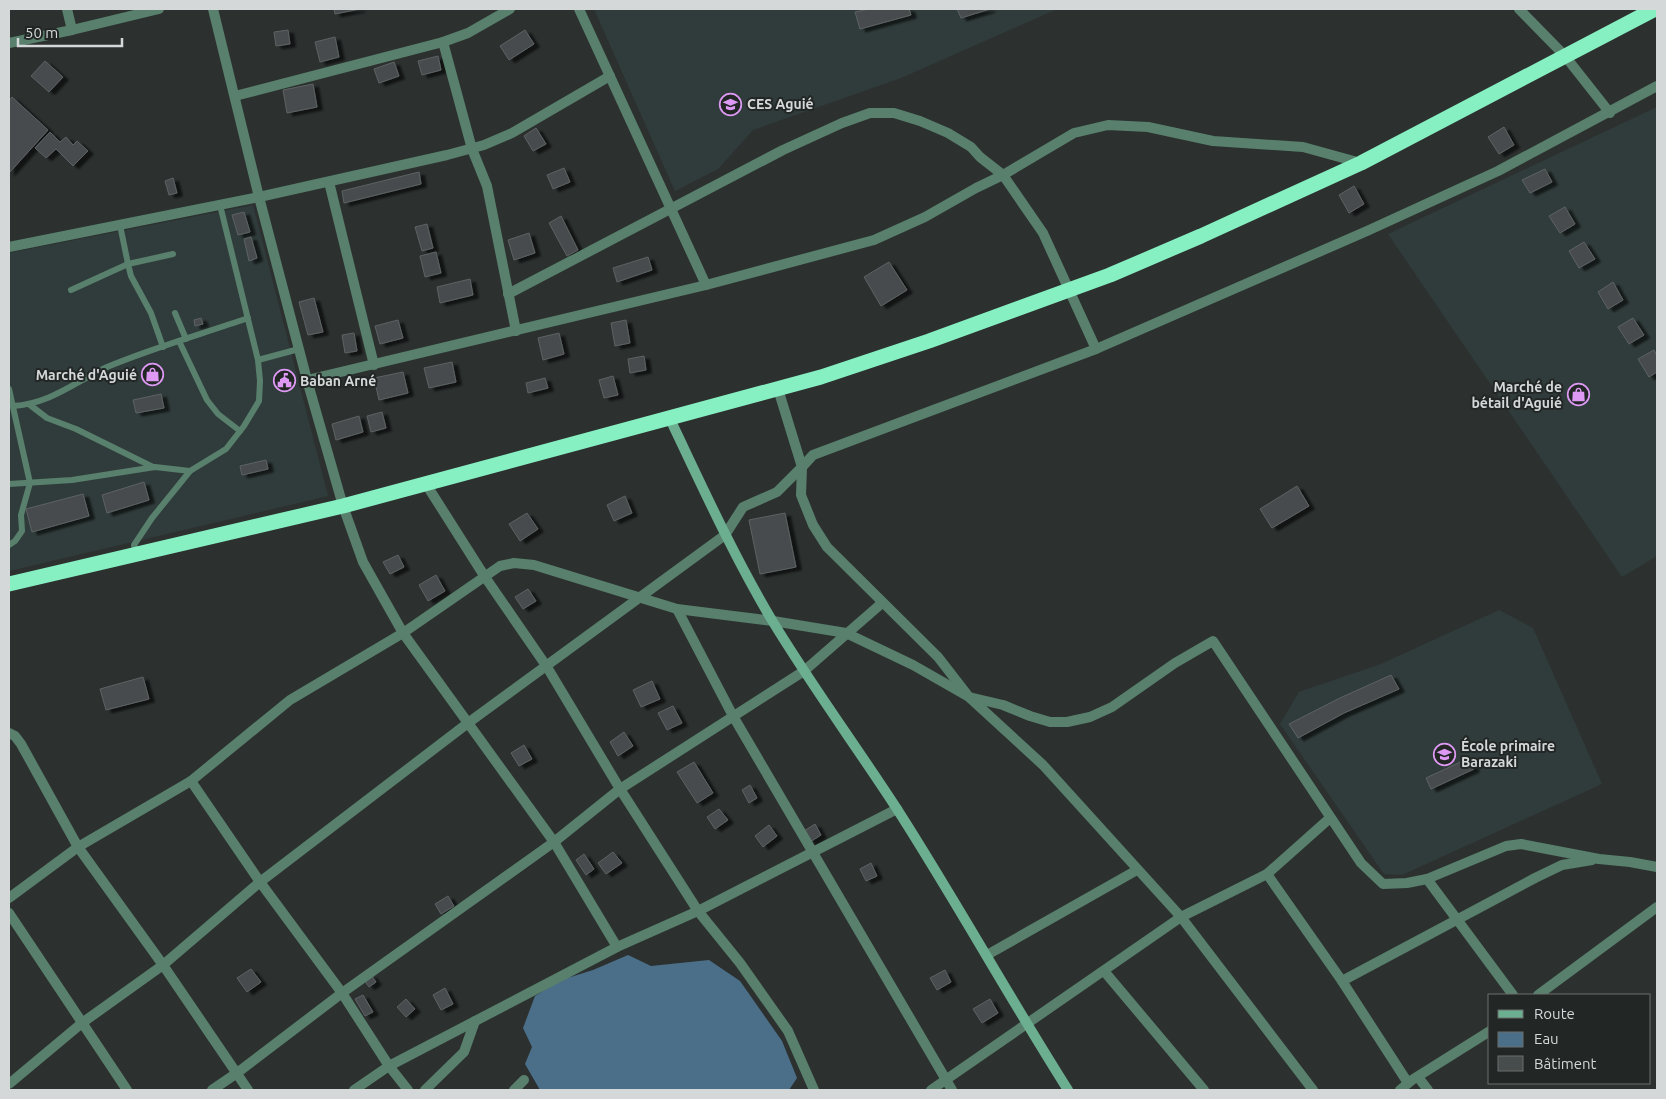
<svg xmlns="http://www.w3.org/2000/svg" width="1666" height="1099" viewBox="0 0 1666 1099" font-family="Ubuntu,sans-serif">
	<defs>
		<filter id="shadow"><feDropShadow dx="5.5" dy="3" stdDeviation="1" flood-color="#0009"/></filter>
	</defs>
	<rect width="100%" height="100%" fill="#2c3130"/>
	<!-- built -->
	<g fill="#303c3b">
		<polygon points="594,9 1057,9 901,78 753,130 718,169 675,191"/>
		<polygon points="1657,107 1657,556 1622,577 1388,234"/>
		<polygon points="253,205 328,496 9,571 9,253"/>
		<polygon points="1499,610 1533,628 1602,784 1402,875 1384,874 1280,724 1299,692 1381,664"/>
	</g>
	<!-- water -->
	<polygon fill="#4b6f89" points="628,955 651,966 709,960 740,981 782,1041 797,1078 789,1090 540,1090 525,1064 532,1047 523,1028 535,996 561,980 593,970"/>
	<!-- building -->
	<g fill="#474c4d" stroke="#5d6263" filter="url(#shadow)">
		<polygon points="334,9 360,9 335,14"/>
		<polygon points="869,9 909,9 911,15 860,29 855,12"/>
		<polygon points="957,9 990,9 961,18"/>
		<polygon points="288,30 290,44 276,46 274,32"/>
		<polygon points="525,30 534,44 509,60 500,46"/>
		<polygon points="335,37 339,57 320,62 315,42"/>
		<polygon points="438,56 441,70 422,75 418,61"/>
		<polygon points="45,61 63,77 49,92 31,76"/>
		<polygon points="394,62 399,76 379,83 374,69"/>
		<polygon points="313,84 317,107 287,113 283,90"/>
		<polygon points="12,97 48,130 9,173 9,101"/>
		<polygon points="1504,127 1514,145 1499,154 1488,137"/>
		<polygon points="536,128 546,144 533,151 524,136"/>
		<polygon points="50,132 60,142 66,137 73,145 77,141 88,151 73,166 56,149 46,158 35,148"/>
		<polygon points="564,168 570,182 553,189 547,175"/>
		<polygon points="1545,169 1552,182 1530,193 1522,180"/>
		<polygon points="419,172 421,184 344,203 342,191"/>
		<polygon points="173,178 177,193 169,195 165,181"/>
		<polygon points="1354,186 1364,204 1349,213 1339,195"/>
		<polygon points="1565,207 1575,224 1560,233 1549,216"/>
		<polygon points="244,212 250,232 238,235 232,215"/>
		<polygon points="561,216 578,250 567,256 549,223"/>
		<polygon points="427,224 433,248 422,251 415,227"/>
		<polygon points="529,233 535,253 514,260 508,240"/>
		<polygon points="251,237 257,258 249,261 244,239"/>
		<polygon points="1584,242 1595,259 1579,268 1569,251"/>
		<polygon points="436,252 441,273 425,277 420,256"/>
		<polygon points="648,257 652,270 617,282 613,268"/>
		<polygon points="889,262 907,290 881,306 864,277"/>
		<polygon points="470,279 473,295 440,303 437,287"/>
		<polygon points="1613,282 1623,300 1608,309 1598,292"/>
		<polygon points="314,298 323,332 308,335 299,302"/>
		<polygon points="201,318 203,324 195,326 194,320"/>
		<polygon points="1633,318 1644,335 1629,344 1618,327"/>
		<polygon points="398,320 403,338 380,344 375,326"/>
		<polygon points="626,320 630,343 615,346 611,323"/>
		<polygon points="354,333 357,351 345,353 342,335"/>
		<polygon points="559,333 564,354 543,360 538,338"/>
		<polygon points="1654,350 1657,356 1657,372 1649,377 1638,359"/>
		<polygon points="644,356 646,370 630,373 628,359"/>
		<polygon points="452,362 456,382 429,388 424,368"/>
		<polygon points="403,372 408,393 379,400 374,378"/>
		<polygon points="613,376 618,395 604,398 599,380"/>
		<polygon points="545,378 548,388 528,393 526,383"/>
		<polygon points="161,394 164,408 136,413 133,400"/>
		<polygon points="382,412 386,428 371,432 367,416"/>
		<polygon points="359,416 363,432 336,440 332,424"/>
		<polygon points="266,460 268,469 242,475 240,466"/>
		<polygon points="144,482 149,500 107,513 102,495"/>
		<polygon points="1297,486 1309,506 1272,528 1260,509"/>
		<polygon points="83,494 89,516 32,532 26,509"/>
		<polygon points="625,496 632,513 614,521 607,505"/>
		<polygon points="527,513 538,529 520,541 509,524"/>
		<polygon points="785,513 796,567 760,574 749,520"/>
		<polygon points="398,555 404,567 390,574 383,562"/>
		<polygon points="436,575 445,591 428,601 419,585"/>
		<polygon points="528,589 536,601 523,609 515,597"/>
		<polygon points="1391,675 1399,689 1344,713 1298,738 1289,724 1340,698"/>
		<polygon points="143,677 149,699 106,710 100,689"/>
		<polygon points="652,681 660,699 641,707 633,690"/>
		<polygon points="673,706 682,723 667,730 658,713"/>
		<polygon points="624,732 633,746 618,756 610,742"/>
		<polygon points="524,745 532,759 519,766 511,753"/>
		<polygon points="1469,758 1474,769 1431,789 1426,778"/>
		<polygon points="694,762 713,793 697,803 677,772"/>
		<polygon points="750,785 757,798 749,803 742,790"/>
		<polygon points="719,809 728,820 715,829 707,817"/>
		<polygon points="815,824 821,835 810,842 804,831"/>
		<polygon points="769,825 777,836 763,847 755,836"/>
		<polygon points="613,852 622,863 606,874 598,863"/>
		<polygon points="584,854 594,869 586,875 576,860"/>
		<polygon points="871,863 877,876 866,881 860,869"/>
		<polygon points="448,896 454,906 441,914 435,904"/>
		<polygon points="251,969 261,982 247,992 237,978"/>
		<polygon points="945,970 951,982 937,990 930,978"/>
		<polygon points="371,975 376,982 369,987 364,980"/>
		<polygon points="445,988 453,1004 441,1010 433,995"/>
		<polygon points="363,995 373,1012 365,1016 355,999"/>
		<polygon points="406,999 415,1009 406,1017 397,1007"/>
		<polygon points="990,999 998,1013 982,1023 973,1009"/>
	</g>
	<g fill="none" stroke-linecap="round" stroke-linejoin="round">
		<!-- lane -->
		<g stroke="#58806d" stroke-width="6">
			<polyline points="120,225 128,264 173,254"/>
			<polyline points="71,290 128,264 131,276 151,313 163,347"/>
			<polyline points="175,313 186,339"/>
			<polyline points="179,341 207,400 218,414 240,431"/>
			<polyline points="258,360 299,349"/>
			<polyline points="9,389 30,483 21,515 22,531 15,541 9,545"/>
			<polyline points="30,405 47,418 76,429 153,467"/>
			<path d="M13 406C50 404 75 382 107 367 152 348 202 334 248 318"/>
			<polyline points="9,484 72,480 155,467 190,471"/>
			<polyline points="136,554 134,545 152,518 190,471 226,449 244,426 259,401 260,381 258,360 220,205"/>
		</g>
		<!-- street -->
		<g stroke="#58806d" stroke-width="10">
			<polyline points="67,9 72,30"/>
			<polyline points="213,9 259,197 307,380 343,506 363,562 403,633 554,842 617,947"/>
			<polyline points="579,9 706,285"/>
			<polyline points="1519,9 1565,56 1610,113"/>
			<polyline points="443,42 472,149 487,186 516,331"/>
			<polyline points="9,43 72,30 159,9"/>
			<polyline points="1657,86 1498,171 1367,231 1096,349 813,455 802,467 801,495 813,525 827,547 938,657 969,697 1003,705 1030,716 1050,722 1067,722 1090,717 1112,707 1175,663 1213,641 1361,863 1383,884 1407,883 1427,879 1506,846 1521,844 1599,859 1630,862 1657,867"/>
			<polyline points="235,96 443,42 468,33 510,9"/>
			<polyline points="329,182 374,365"/>
			<polyline points="9,247 259,197 447,155 484,145 512,133 610,76"/>
			<polyline points="508,294 783,150 842,123 870,113 894,113 920,121 948,133 971,147 980,157 1003,175 1074,133 1108,125 1148,127 1213,141 1303,147 1361,163"/>
			<polyline points="307,380 706,285 874,240 925,217 976,188 1003,175 1043,233 1096,349"/>
			<polyline points="426,484 485,577 547,667 620,789 698,911 740,963 788,1031 814,1090"/>
			<polyline points="677,609 733,716 952,1090"/>
			<polyline points="9,733 15,736 21,744 78,847 163,965 248,1090"/>
			<polyline points="1267,874 1342,981 1408,1083"/>
			<polyline points="1427,879 1513,995"/>
			<polyline points="9,898 78,847 191,781"/>
			<polyline points="9,913 127,1090"/>
			<polyline points="987,955 1137,870"/>
			<polyline points="1104,971 1204,1090"/>
			<polyline points="1342,981 1535,878 1562,865 1592,860"/>
			<polyline points="1538,995 1657,907"/>
			<polyline points="1418,1077 1428,1090"/>
			<polyline points="9,1084 82,1023 163,965 260,882 468,723 725,535 743,507 777,492 802,467 778,389"/>
			<polyline points="212,1090 237,1073 342,993 554,842 620,789 804,671 882,603"/>
			<polyline points="354,1090 389,1066 617,947 698,911 897,809"/>
			<polyline points="408,1090 389,1066 342,993 260,882 191,781 290,700 403,633 500,566 514,563 534,565 677,609 773,621 846,633 913,665 969,697 1043,765 1181,917 1313,1090"/>
			<polyline points="425,1090 464,1052 475,1021"/>
			<polyline points="514,1090 524,1080"/>
			<polyline points="931,1090 1181,917 1267,874 1330,818"/>
			<polyline points="1400,1090 1412,1080 1490,1031"/>
		</g>
		<!-- secondary -->
		<path stroke="#6cae90" stroke-width="10" d="M670 419C703 488 734 557 773 622 812 686 856 746 897 809 956 901 1009 997 1068 1090"/>
		<!-- highway -->
		<polyline stroke="#87f0c2" stroke-width="15" points="9,584 343,506 821,377 929,341 1110,275 1201,236 1361,163 1655,9"/>
	</g>
	<!-- icons -->
	<defs>
		<symbol id="school-ring" viewBox="-11 -11 22 22"><circle r="9.5" fill="#222726" stroke="#dd99f3" stroke-width="1.5"/><path d="M0-5L7-2L0 1L-7-2ZM-4 1L0 2.5L4 1V4Q0 6-4 4Z" fill="#dd99f3"/></symbol>
		<symbol id="shop-ring" viewBox="-11 -11 22 22"><circle r="9.5" fill="#222726" stroke="#dd99f3" stroke-width="1.5"/><path d="M-5-2.5h2.3a2.7 3.5 0 0 1 5.4 0H5L5.5 6h-11ZM-1.5-2.5h3a1.5 2.3 0 0 0-3 0Z" fill="#dd99f3"/></symbol>
		<symbol id="civic-ring" viewBox="-11 -11 22 22"><circle r="9.5" fill="#222726" stroke="#dd99f3" stroke-width="1.5"/><path d="M-.6-6.5H3V-4.5H.6V-3L4-1V1h2V6H-6V1h2V-1L-.6-3ZM-1.2 2.5V6h2.4V2.5Z" fill="#dd99f3"/></symbol>
	</defs>
	<g fill-rule="evenodd">
		<use href="#school-ring" x="718" y="92" width="25" height="25"/>
		<use href="#shop-ring" x="140" y="362" width="25" height="25"/>
		<use href="#civic-ring" x="272" y="368" width="25" height="25"/>
		<use href="#shop-ring" x="1566" y="382" width="25" height="25"/>
		<use href="#school-ring" x="1432" y="742" width="25" height="25"/>
	</g>
	<g text-anchor="middle" stroke-width="4" stroke-linejoin="round" paint-order="stroke">
		<!-- poi labels -->
		<g font-size="14" font-weight="bold" fill="#d5d8d8" stroke="#222726" text-anchor="start">
			<text x="747" y="109">CES Aguié</text>
			<text x="137" y="380" text-anchor="end">Marché d'Aguié</text>
			<text x="300" y="386">Baban Arné</text>
			<text x="1562" y="392" text-anchor="end">Marché de<tspan x="1562" dy="16">bétail d'Aguié</tspan></text>
			<text x="1461" y="751">École primaire<tspan x="1461" dy="16">Barazaki</tspan></text>
		</g>
	</g>
	<!-- border -->
	<rect width="1666" height="1099" fill="none" stroke="#d5d8d8" stroke-width="20"/>
	<!-- legend -->
	<rect x="1488" y="994" width="162" height="90" fill="#222726" stroke="#6a6e6d"/>
	<rect x="1498" y="1010" width="25" height="8" fill="#6cae90" stroke="#6a6e6d"/>
	<text x="1534" y="1019" font-size="15" fill="#d5d8d8">Route</text>
	<rect x="1498" y="1032" width="25" height="15" fill="#4b6f89" stroke="#6a6e6d"/>
	<text x="1534" y="1044" font-size="15" fill="#d5d8d8">Eau</text>
	<rect x="1498" y="1056" width="25" height="15" fill="#474c4d" stroke="#6a6e6d"/>
	<text x="1534" y="1069" font-size="15" fill="#d5d8d8">Bâtiment</text>
	<!-- scale -->
	<path d="M18 38v8h104v-8" fill="none" stroke="#d5d8d8" stroke-width="2.5"/>
	<text x="25" y="38" font-size="15" fill="#d5d8d8" stroke="#222726" stroke-width="4" paint-order="stroke">50 m</text>
</svg>
